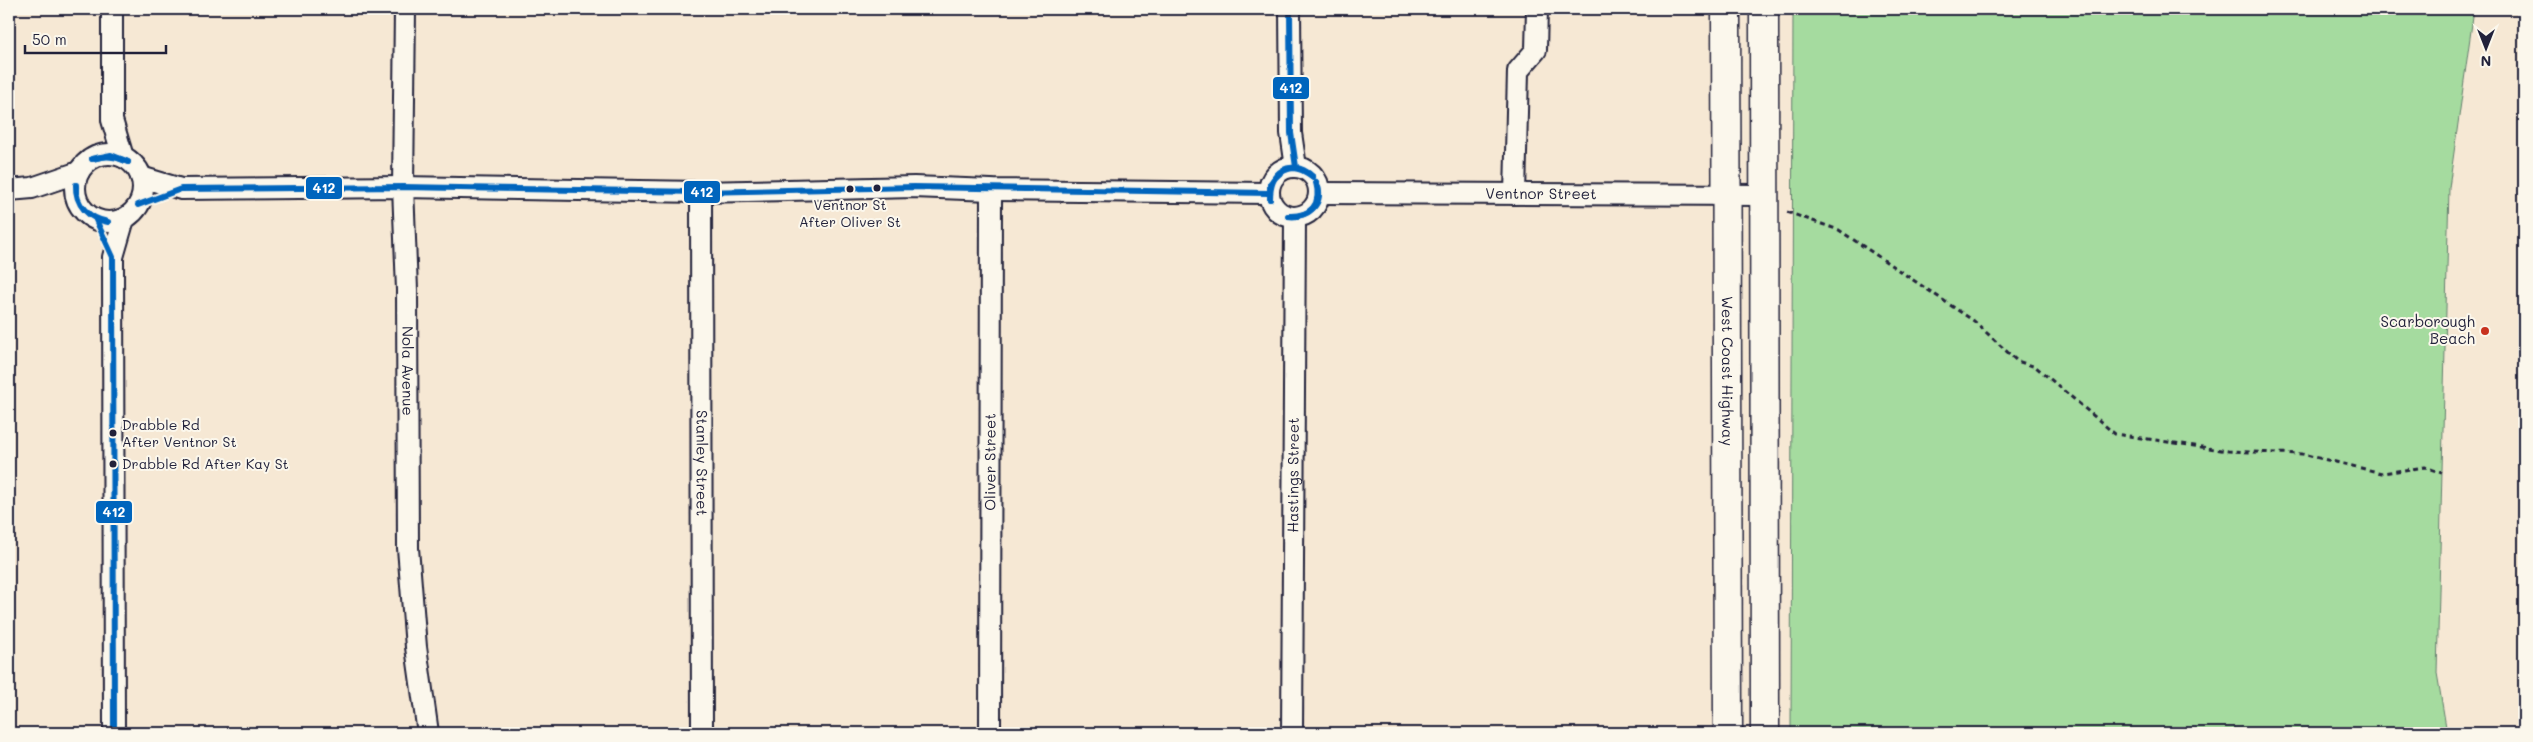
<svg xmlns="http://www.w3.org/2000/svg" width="2533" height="742" viewBox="0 0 2533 742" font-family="Mali,sans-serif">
	<rect width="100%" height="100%" fill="#f6e8d4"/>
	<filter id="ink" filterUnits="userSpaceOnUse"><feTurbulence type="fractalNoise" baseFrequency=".02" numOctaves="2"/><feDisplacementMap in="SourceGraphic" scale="10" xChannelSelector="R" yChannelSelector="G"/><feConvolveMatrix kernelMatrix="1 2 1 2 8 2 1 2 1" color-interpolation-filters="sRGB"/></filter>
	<g filter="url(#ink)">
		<!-- green -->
		<polygon fill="#a5db9f" stroke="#647e6d" points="1793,9 2474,9 2449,188 2437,673 2447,733 1791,733"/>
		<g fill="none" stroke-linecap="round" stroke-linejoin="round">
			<defs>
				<g id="minor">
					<polyline points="112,9 112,120 123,157"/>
					<path id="s1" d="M405 9 403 187 407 290 408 548 416 647 428 733"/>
					<polyline points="1290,9 1291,133 1296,167"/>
					<circle cx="109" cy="188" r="34"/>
					<circle cx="1294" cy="192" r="25"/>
					<polyline points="141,177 181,189 403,187 701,192 914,187 991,190 1268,193"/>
					<polyline points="9,190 32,188 79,172"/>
					<path id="s2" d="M701 192 702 733"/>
					<path id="s3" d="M1319 193 1765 195"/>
					<polyline points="1515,194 1518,71 1536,50 1537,9"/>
					<polyline points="114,733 113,257 124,219"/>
					<path id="s4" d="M990 733 991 190"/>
					<path id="s5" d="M1292 733 1295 218"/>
				</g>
				<g id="highway">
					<path id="s6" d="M1726 9 1728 733"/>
					<polyline points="1764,9 1765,733"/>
				</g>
			</defs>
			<!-- minor casing -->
			<use href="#minor" stroke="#22223b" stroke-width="24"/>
			<!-- highway casing -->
			<use href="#highway" stroke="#22223b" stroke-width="31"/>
			<!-- path -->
			<polyline stroke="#22223b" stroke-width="3" stroke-dasharray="5 4" stroke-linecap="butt" points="1787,212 1839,230 1974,321 2017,361 2036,367 2115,434 2228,451 2302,454 2382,473 2425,467 2442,473"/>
			<!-- minor -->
			<use href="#minor" stroke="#fbf7ec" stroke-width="20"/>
			<!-- highway -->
			<use href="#highway" stroke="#fbf7ec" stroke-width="28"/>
			<defs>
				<g id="bus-1">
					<polyline points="1290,9 1291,133 1296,167"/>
					<polyline points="92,159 111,155 128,162"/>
					<path d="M92 159C106 155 115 156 128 162"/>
					<path d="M76 185C75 205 89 219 108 222"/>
					<path d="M1270 199V184C1281 168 1297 161 1313 177"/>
					<path d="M1270 199C1270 171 1289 158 1313 177"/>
					<polyline points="138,205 181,189 403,187 701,192 914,187 1268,193"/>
					<path d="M1288 216C1311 217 1322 205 1316 182"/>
					<path d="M1288 216C1307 219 1327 203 1316 182"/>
					<polyline points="96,220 113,257 114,733"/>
				</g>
			</defs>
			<!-- bus-1 casing -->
			<use href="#bus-1" stroke="#fbf7ec" stroke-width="10"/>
			<!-- bus-1 -->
			<use href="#bus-1" stroke="#0065bd" stroke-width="6"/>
		</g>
	</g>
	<!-- markers -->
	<g fill="#22223b" stroke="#fbf7ec" stroke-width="2">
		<circle cx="877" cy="188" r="4.5"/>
		<circle cx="850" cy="189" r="4.5"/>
		<circle cx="113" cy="433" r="4.5"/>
		<circle cx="113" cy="464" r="4.5"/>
	</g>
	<circle fill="#c8321e" stroke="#fbf7ec" stroke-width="2" cx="2485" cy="331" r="5"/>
	<g text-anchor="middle" stroke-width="4" stroke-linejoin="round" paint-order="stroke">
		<!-- bus labels -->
		<g font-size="14" fill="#22223b" stroke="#fbf7ec" text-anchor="start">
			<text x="850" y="210" text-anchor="middle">Ventnor St<tspan x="850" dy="17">After Oliver St</tspan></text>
			<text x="122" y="430">Drabble Rd<tspan x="122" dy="17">After Ventnor St</tspan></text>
			<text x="122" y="469">Drabble Rd After Kay St</text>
		</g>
		<!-- street labels -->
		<g font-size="15" fill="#22223b" stroke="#fbf7ec">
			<text dy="5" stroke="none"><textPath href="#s3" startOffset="222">Ventnor Street</textPath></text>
			<text dy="5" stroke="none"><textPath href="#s6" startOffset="362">West Coast Highway</textPath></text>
			<text dy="5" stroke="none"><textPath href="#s1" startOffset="362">Nola Avenue</textPath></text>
			<text dy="5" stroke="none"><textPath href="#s4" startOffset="271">Oliver Street</textPath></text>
			<text dy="5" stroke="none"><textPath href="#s2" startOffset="271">Stanley Street</textPath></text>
			<text dy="5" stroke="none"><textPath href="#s5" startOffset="258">Hastings Street</textPath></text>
		</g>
		<!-- poi labels -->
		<g font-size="15" fill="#22223b" stroke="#fbf7ec" text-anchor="end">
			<text x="2475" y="327">Scarborough<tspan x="2475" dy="17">Beach</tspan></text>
		</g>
	</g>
	<g stroke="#fbf7ec" stroke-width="2">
		<rect x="1272" y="76" width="38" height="24" rx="5" fill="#0065bd"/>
		<rect x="305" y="176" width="38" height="24" rx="5" fill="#0065bd"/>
		<rect x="683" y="180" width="38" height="24" rx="5" fill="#0065bd"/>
		<rect x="95" y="500" width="38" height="24" rx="5" fill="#0065bd"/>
	</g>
	<g font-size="14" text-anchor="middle" font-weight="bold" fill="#fff">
		<text x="1291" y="93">412</text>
		<text x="324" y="193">412</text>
		<text x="702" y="197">412</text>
		<text x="114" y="517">412</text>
	</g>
	<!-- margin -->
	<rect width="2533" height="742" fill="none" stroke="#fbf7ec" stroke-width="30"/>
	<rect x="15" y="15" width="2503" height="712" fill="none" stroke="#22223b" stroke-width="2" filter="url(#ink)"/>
	<!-- north arrow -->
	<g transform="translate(2486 48) rotate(180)" stroke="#fbf7ec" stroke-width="4" paint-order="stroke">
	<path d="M0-4L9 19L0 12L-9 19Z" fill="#22223b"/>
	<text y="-8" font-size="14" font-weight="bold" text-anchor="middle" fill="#22223b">N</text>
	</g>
	<!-- scale -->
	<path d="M25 45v8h141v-8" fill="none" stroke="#22223b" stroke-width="2.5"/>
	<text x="32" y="45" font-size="15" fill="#22223b" stroke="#fbf7ec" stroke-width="4" paint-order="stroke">50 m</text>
</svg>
